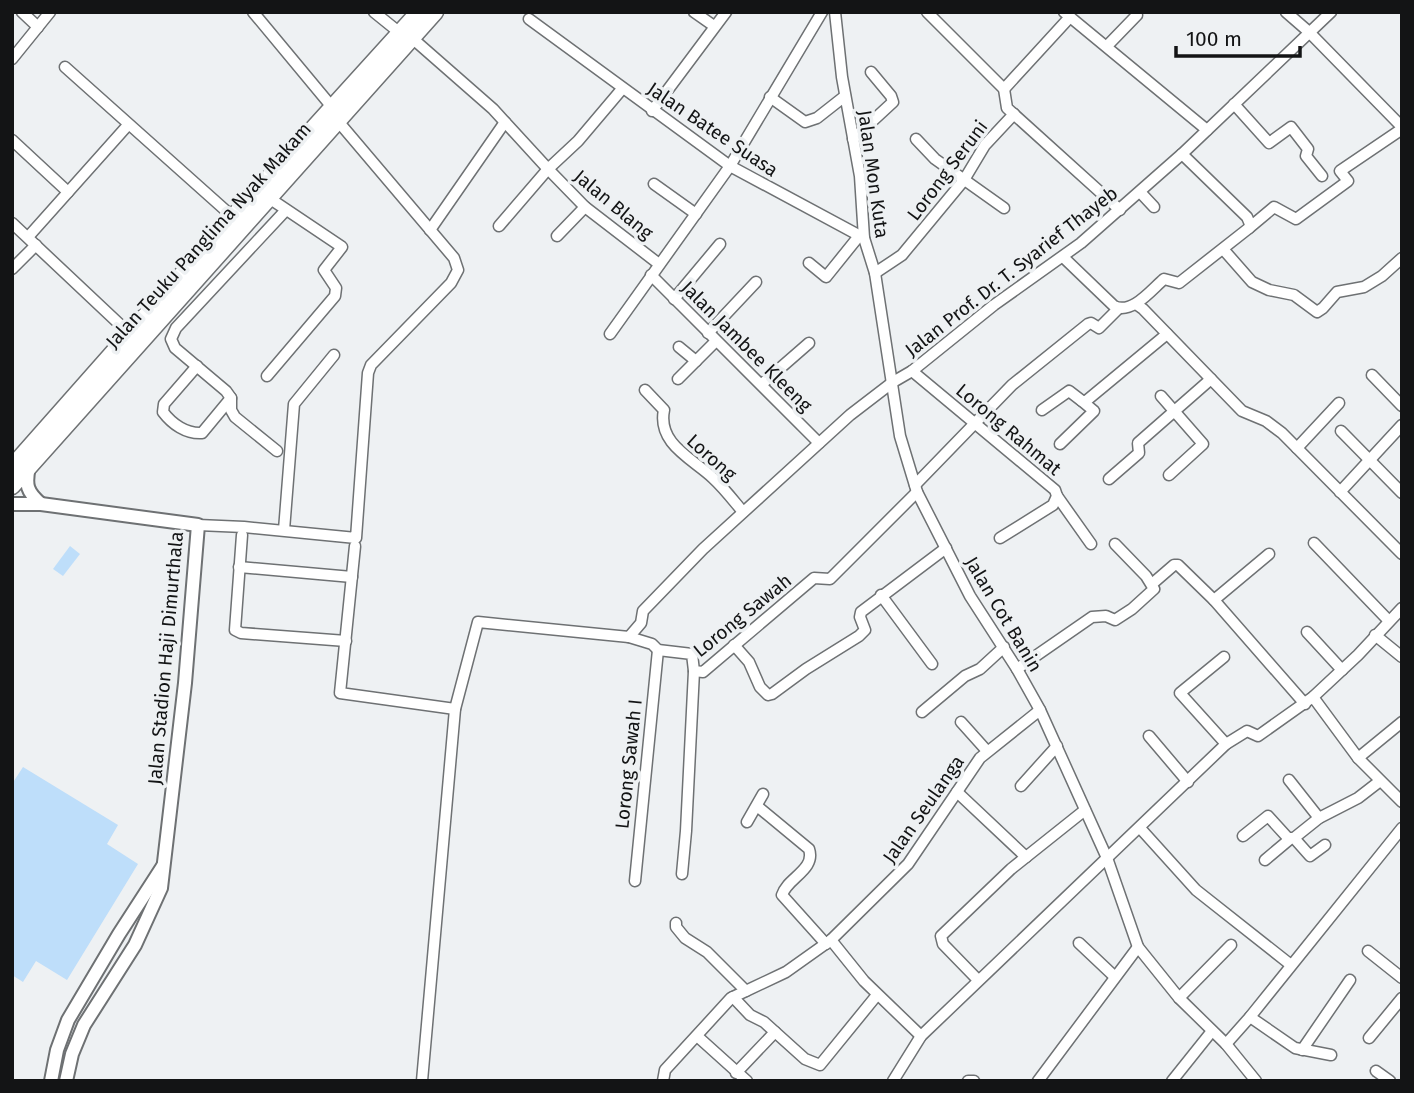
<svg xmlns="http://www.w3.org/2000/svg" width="1414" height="1093" viewBox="0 0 1414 1093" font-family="'Fira Sans',sans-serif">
	<rect width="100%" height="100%" fill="#eef1f3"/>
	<!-- green -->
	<g fill="#bedefa">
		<polygon points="70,546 80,554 63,576 53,569"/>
		<polygon points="23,767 118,825 107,844 138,864 67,980 36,961 23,982 12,975 12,784"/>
	</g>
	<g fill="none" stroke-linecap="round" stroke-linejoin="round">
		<defs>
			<g id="minor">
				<polyline points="22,12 38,27"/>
				<polyline points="253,12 332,107"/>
				<polyline points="374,12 400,33"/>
				<polyline points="694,12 714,26"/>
				<polyline points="835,12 842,77 860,176 864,238 875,273 900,436 917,492 970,596 1017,669 1040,710 1107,858 1138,947 1179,998 1226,1044 1256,1081"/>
				<polyline points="927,12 1004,89 1007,108 1120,210"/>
				<polyline points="1064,12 1207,130"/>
				<polyline points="1286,12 1309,32 1402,127"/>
				<polyline points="529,19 730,166 864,238"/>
				<polyline points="412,38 493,109 548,169 578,141 622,89"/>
				<polyline points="1107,46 1137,15"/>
				<polyline points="12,59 50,12"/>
				<polyline points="65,67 233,217"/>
				<polyline points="1004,89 1070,17"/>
				<polyline points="770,97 805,122 817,118 845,96"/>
				<polyline points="1234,104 1269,143 1291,127 1308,149 1306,156 1322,176"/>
				<polyline points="652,111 726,12"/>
				<polyline points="853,139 893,102 891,96 871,72"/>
				<polyline points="916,139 935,159 1004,208"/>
				<polyline points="12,140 68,192"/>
				<polyline points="654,184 696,214"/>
				<polyline points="1140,192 1154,207"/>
				<polyline points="12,223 131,335"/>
				<polyline points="499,226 548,169 585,207 659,264"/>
				<polyline points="1249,228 1274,207 1296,219 1348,181 1340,171 1402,129"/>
				<polyline points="430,230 505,122"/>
				<polyline points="557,236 585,207"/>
				<polyline points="28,237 128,125"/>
				<polyline points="1223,249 1252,282 1269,290 1294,295 1317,312 1323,308 1337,292 1364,287 1382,276 1402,258"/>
				<path d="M1063 257 1114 306C1132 315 1151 290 1164 279L1179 283 1249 228 1250 224 1247 217 1182 154"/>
				<polyline points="809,263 826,277 859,236"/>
				<polyline points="12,269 36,245"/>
				<polyline points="875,273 902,255 964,180 985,145 1014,114"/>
				<polyline points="651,275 819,443"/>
				<polyline points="674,299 720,244"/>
				<polyline points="1136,304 1143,309 1242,411 1266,421 1282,433 1402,554"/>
				<polyline points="708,333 756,282"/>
				<polyline points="610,334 730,166 822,12"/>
				<polyline points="679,347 696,361"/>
				<path d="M197 366 164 404 163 412C172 424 186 434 202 433L231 398"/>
				<polyline points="912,371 1055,490 1057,496 1053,505 1000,538"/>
				<polyline points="1372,375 1402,406"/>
				<polyline points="267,376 335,296 336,288 324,270 342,247 269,198"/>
				<polyline points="678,379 716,341"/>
				<polyline points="762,384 809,343"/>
				<path d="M645 390 664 410C657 444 693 459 713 478 724 488 733 500 743 512"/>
				<polyline points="1161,396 1203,444 1169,475"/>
				<polyline points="1042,410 1069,391 1082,401 1086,401 1167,334"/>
				<polyline points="1341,431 1402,493"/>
				<polyline points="1060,444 1094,411 1082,401"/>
				<polyline points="1297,448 1339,403"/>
				<polyline points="277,451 235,417 231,410 231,398 226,391 175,348 171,339 176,328 286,210"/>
				<polyline points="1109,479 1139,453 1138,443 1211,379"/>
				<polyline points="915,485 1012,385 1088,324 1091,323 1099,328 1118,309"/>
				<polyline points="1340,492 1402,425"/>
				<polyline points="1057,496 1091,544"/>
				<polyline points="198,525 244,527 356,538 368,373 371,365 451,283 458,270 454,258 337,120"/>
				<polyline points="284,530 294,404 334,355"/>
				<polyline points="242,535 235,630 241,633 346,641"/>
				<polyline points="1314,543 1389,621"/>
				<polyline points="355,546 340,693 455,709"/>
				<polyline points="1269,554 1214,600 1305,704"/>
				<polyline points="239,567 352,577"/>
				<polyline points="1152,584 1174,565 1178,565 1214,600"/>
				<polyline points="881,595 932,664"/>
				<polyline points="1307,632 1342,670"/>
				<polyline points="1375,635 1402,657"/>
				<polyline points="629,637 641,623 643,611 703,549 850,415 893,382 912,371 994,305 1081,243 1182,154 1331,12"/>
				<polyline points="734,645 749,662 760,687 768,695 772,694 806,669 859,636 865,630 860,617 861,612 946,548"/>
				<polyline points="1224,657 1180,693 1226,744"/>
				<polyline points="1017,669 1092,617 1106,616 1115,620 1132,609 1154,589 1146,576 1115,544"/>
				<polyline points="1313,697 1358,758 1402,802"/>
				<polyline points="922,712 965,676 980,669 1004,647"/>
				<polyline points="961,722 987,751"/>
				<polyline points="1149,736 1188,782"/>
				<polyline points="1358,758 1402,722"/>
				<polyline points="1289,780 1319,818"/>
				<polyline points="1021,786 1057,746"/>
				<polyline points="957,792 1026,857"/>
				<path d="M757 806 809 849C816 870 787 878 782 895L826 944"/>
				<polyline points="747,822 763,794"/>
				<polyline points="1140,828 1196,890 1291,965"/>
				<polyline points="1243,836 1268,816 1288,838 1294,838 1319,818 1358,798 1380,781"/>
				<polyline points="1294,838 1310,856 1325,845"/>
				<polyline points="1265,860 1290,839"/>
				<polyline points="682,874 686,831 694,671"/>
				<polyline points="635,881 658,650"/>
				<polyline points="676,923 676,927 685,938 707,952 746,991"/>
				<polyline points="831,940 864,981 921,1036"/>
				<polyline points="1079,943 1115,977"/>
				<polyline points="1368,951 1402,978"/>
				<polyline points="978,980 943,944 941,936 1011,869 1085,810"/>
				<polyline points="733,997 750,1015 764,1022 805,1059 820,1065 877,995"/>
				<polyline points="1179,998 1231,945"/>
				<polyline points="1250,1017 1295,1048 1331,1055"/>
				<polyline points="697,1036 747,1081"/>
				<polyline points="1369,1038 1402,998"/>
				<polyline points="1226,1044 1250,1017 1402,828"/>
				<polyline points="1302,1050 1350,980"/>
				<polyline points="1376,1071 1390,1081"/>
				<polyline points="736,1073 775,1032"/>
				<polyline points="422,1081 455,709 478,622 629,637 652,644 658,650 692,654 694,671 703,672 814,578 830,579 917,492"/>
				<polyline points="663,1081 665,1070 731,998 786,972 831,940 908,864 980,758 1040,710"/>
				<polyline points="893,1081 921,1036 1226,744 1247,731 1258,736 1313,697 1358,655 1402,608"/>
				<polyline points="968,1081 974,1081"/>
				<polyline points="1038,1081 1138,947"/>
				<polyline points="1172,1081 1212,1031"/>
			</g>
			<g id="tertiary">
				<path d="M29 467C25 485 27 492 41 504"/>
				<polyline points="12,504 41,504 198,525 185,683 161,888 135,945 84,1025 72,1054 66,1081"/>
				<polyline points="51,1081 57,1050 68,1020 119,934 163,866"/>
			</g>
			<g id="primary">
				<polyline points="12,467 233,217 419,12"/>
				<polyline points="12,486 435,12"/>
			</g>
		</defs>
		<!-- minor casing -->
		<use href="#minor" stroke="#6e7173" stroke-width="13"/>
		<!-- tertiary casing -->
		<use href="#tertiary" stroke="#6e7173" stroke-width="16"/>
		<!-- primary casing -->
		<use href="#primary" stroke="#6e7173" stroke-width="19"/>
		<!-- minor -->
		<use href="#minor" stroke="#fff" stroke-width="10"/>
		<!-- tertiary -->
		<use href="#tertiary" stroke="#fff" stroke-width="12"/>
		<!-- primary -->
		<use href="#primary" stroke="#fff" stroke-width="16"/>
	</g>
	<g text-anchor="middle" stroke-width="7" stroke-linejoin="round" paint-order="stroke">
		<!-- street labels -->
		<g font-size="19" fill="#131415" stroke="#eef1f3">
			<text transform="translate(713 129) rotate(34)" y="7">Jalan Batee Suasa</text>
			<text transform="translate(947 170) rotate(-53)" y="7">Lorong Seruni</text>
			<text transform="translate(874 174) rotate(82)" y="7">Jalan Mon Kuta</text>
			<text transform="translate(614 204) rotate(40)" y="7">Jalan Blang</text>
			<text transform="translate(208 235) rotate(-48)" y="7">Jalan Teuku Panglima Nyak Makam</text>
			<text transform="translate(1011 271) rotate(-38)" y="7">Jalan Prof. Dr. T. Syarief Thayeb</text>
			<text transform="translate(747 346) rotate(45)" y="7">Jalan Jambee Kleeng</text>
			<text transform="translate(1009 429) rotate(40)" y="7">Lorong Rahmat</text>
			<text transform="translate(712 457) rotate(42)" y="7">Lorong</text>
			<text transform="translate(1004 614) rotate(59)" y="7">Jalan Cot Banin</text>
			<text transform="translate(742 615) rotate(-39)" y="7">Lorong Sawah</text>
			<text transform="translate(165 658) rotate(-85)" y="7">Jalan Stadion Haji Dimurthala</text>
			<text transform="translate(628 764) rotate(-84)" y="7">Lorong Sawah I</text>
			<text transform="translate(923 809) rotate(-55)" y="7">Jalan Seulanga</text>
		</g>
	</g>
	<!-- border -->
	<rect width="1414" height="1093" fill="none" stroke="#131415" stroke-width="28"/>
	<!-- scale -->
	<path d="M1176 46v10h124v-10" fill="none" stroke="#131415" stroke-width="3.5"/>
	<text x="1186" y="46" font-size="21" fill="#131415" stroke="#eef1f3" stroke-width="5" paint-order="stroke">100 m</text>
</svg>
